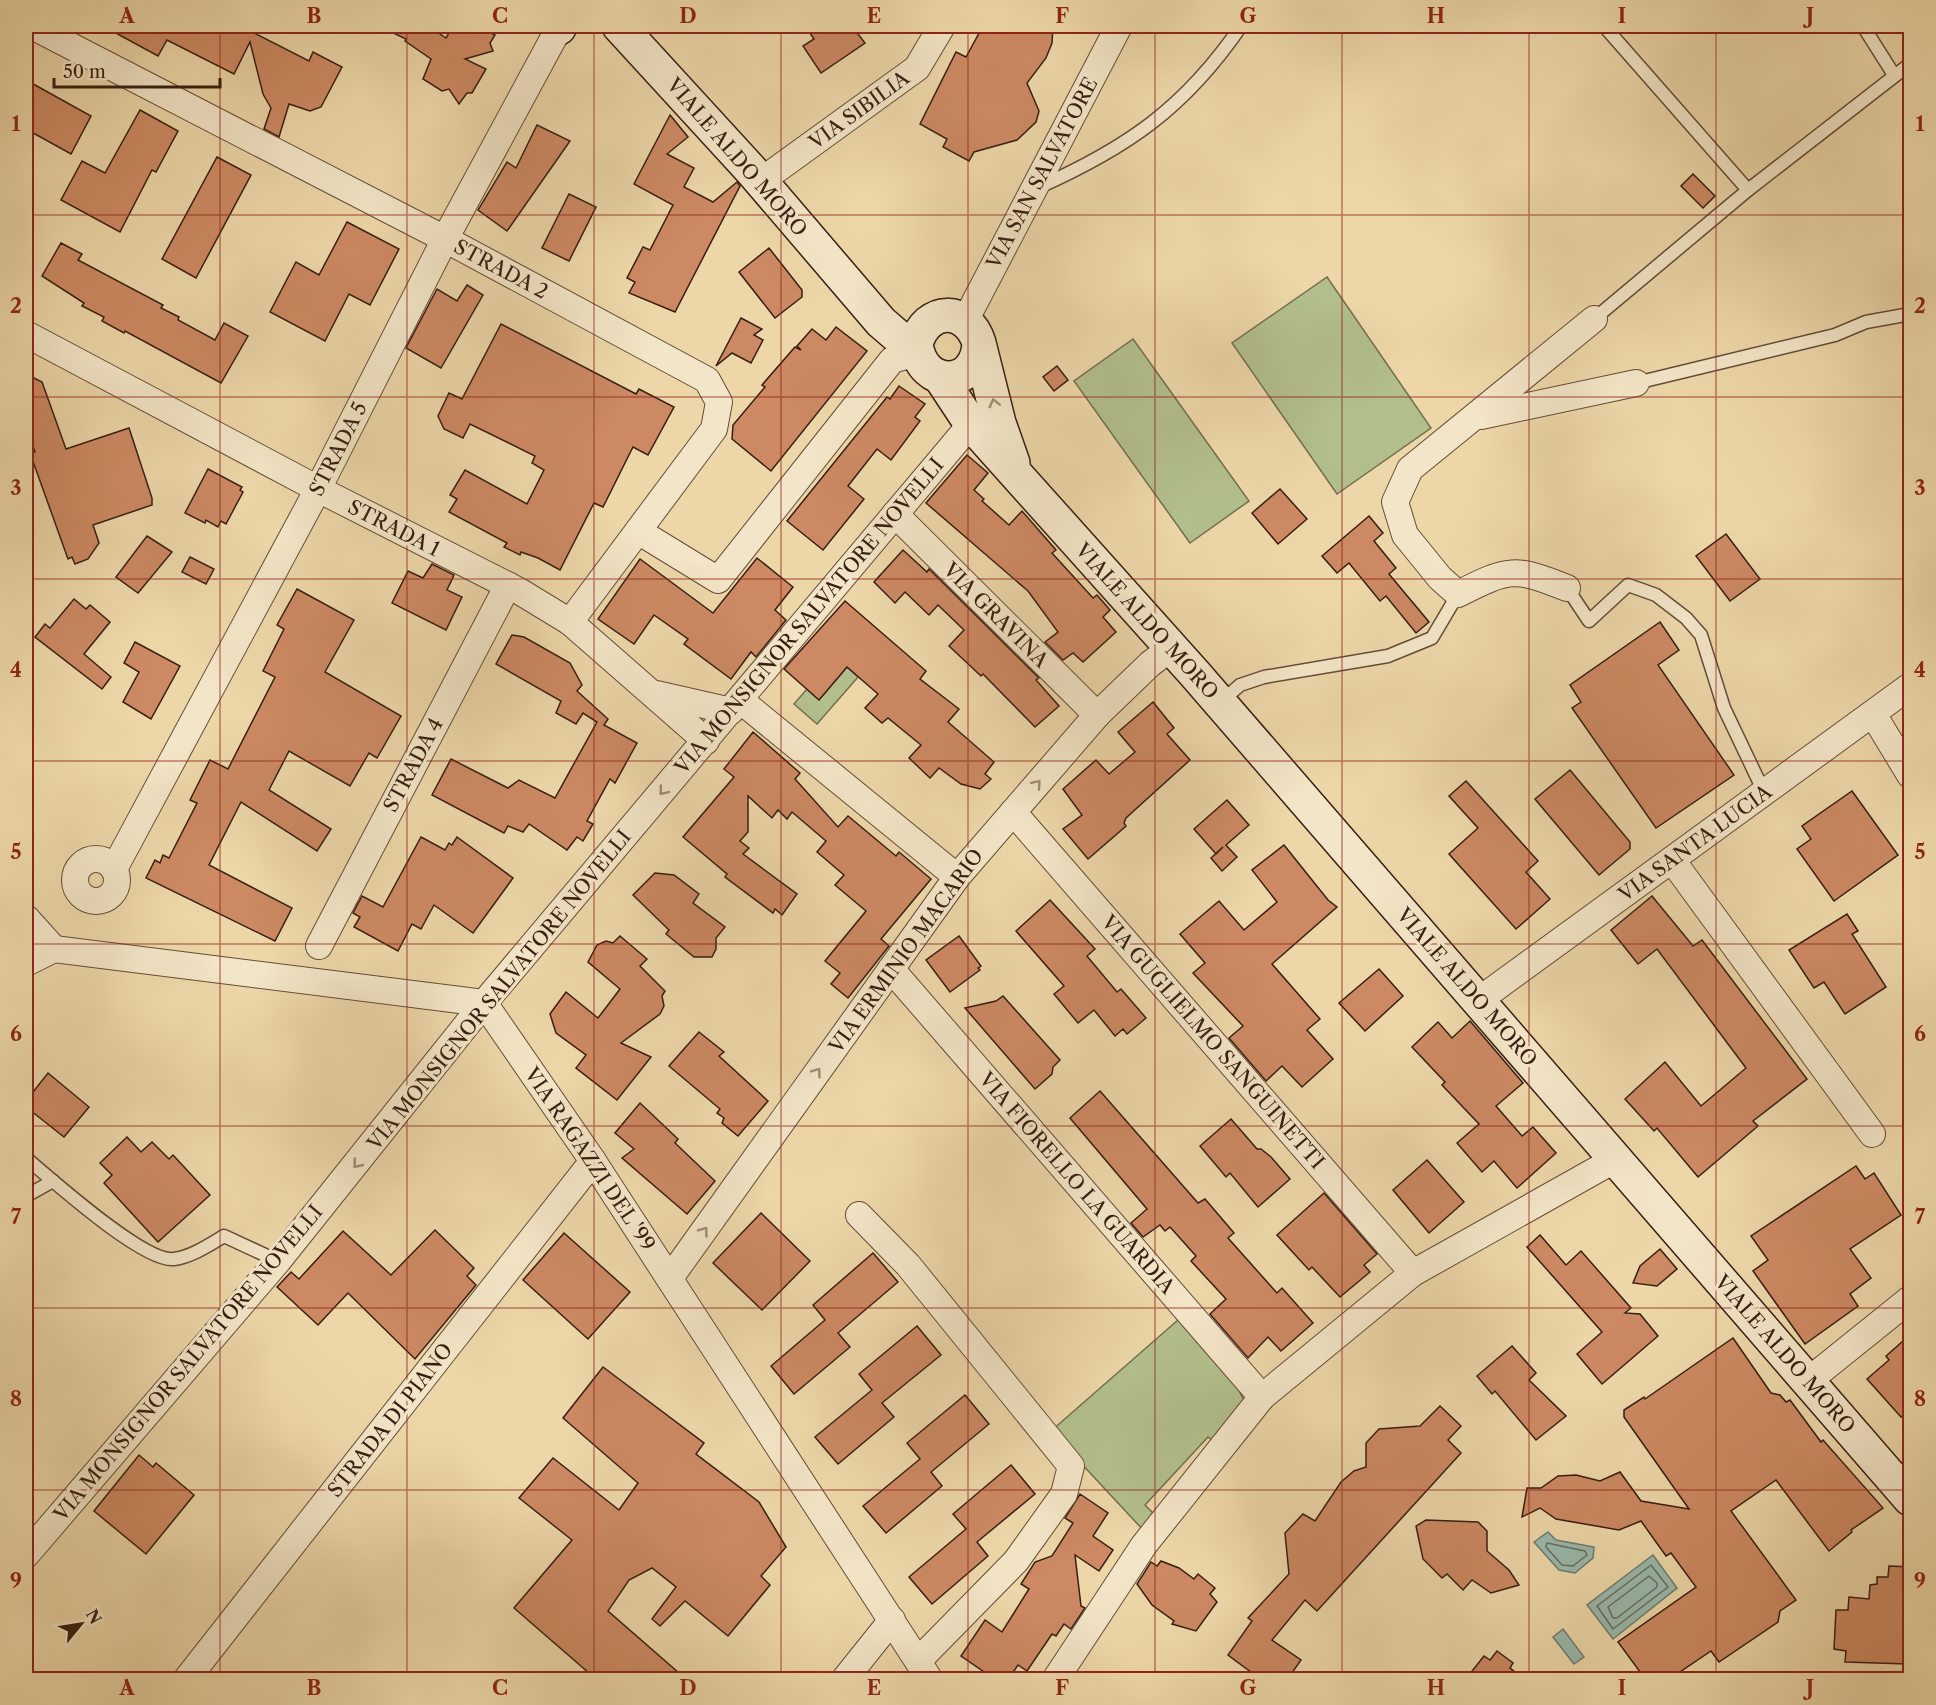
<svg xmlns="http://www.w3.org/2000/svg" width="1936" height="1705" viewBox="0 0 1936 1705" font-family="'Libre Caslon Text',serif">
	<rect width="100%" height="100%" fill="#edd7a9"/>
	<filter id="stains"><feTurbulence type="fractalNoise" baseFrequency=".00333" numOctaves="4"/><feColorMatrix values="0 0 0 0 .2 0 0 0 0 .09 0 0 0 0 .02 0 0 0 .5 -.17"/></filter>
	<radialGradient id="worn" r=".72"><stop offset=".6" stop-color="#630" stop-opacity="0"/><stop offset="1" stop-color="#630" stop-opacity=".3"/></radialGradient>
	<!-- green -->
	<g fill="#b2bf8c" stroke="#746e4e" stroke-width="1.5">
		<polygon points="1327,277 1431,428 1337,494 1232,343"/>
		<polygon points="1133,339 1249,501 1190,543 1074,381"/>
		<polygon points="847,667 858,677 817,724 794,704 807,689 819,700"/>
		<polygon points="1178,1320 1237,1387 1244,1400 1217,1444 1208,1437 1145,1505 1158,1518 1145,1532 1051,1431"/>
	</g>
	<!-- water -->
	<g fill="#99b9ac" stroke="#727b6e" stroke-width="1.5">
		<polygon points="1548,1532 1556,1540 1594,1547 1593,1558 1575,1573 1559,1570 1534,1542"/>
		<polygon points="1653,1555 1677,1588 1613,1639 1587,1605"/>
		<polygon points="1563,1629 1584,1657 1574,1664 1553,1637"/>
	</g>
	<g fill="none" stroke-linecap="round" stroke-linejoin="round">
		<!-- shore -->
		<g stroke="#686c5e" stroke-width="1.5">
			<polygon points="1547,1543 1585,1551 1587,1555 1573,1566 1562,1565 1546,1547"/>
			<polygon points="1651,1565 1668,1587 1613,1629 1597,1606"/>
			<polygon points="1649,1576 1657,1583 1657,1587 1617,1618 1613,1618 1608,1607"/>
		</g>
	</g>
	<!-- building -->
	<g fill="#cc8963" stroke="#371e11" stroke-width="1.5">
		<polygon points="103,26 257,26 254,33 309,61 313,52 342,67 321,107 310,111 289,104 279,137 264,129 271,108 263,94 250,42 234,74 167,40 158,56"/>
		<polygon points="379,26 428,26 446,38 453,26 479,26 495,35 490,43 493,51 465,59 486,69 472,93 467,93 459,104 449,89 442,91 423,79 431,59 405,41 406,39"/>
		<polygon points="805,26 852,26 865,43 821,73 803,46 814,39"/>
		<polygon points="983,26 1053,26 1052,43 1046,58 1027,83 1039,111 1036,122 1017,140 974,152 969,161 943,147 947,139 920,124 956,52 966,57"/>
		<polygon points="26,80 91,116 71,154 26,129"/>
		<polygon points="140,110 178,131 156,172 152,170 120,232 61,200 82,161 105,173"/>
		<polygon points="670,115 688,137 667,154 694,168 684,187 713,202 737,182 740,186 675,312 629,293 635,282 627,278 643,247 650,250 673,205 634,184"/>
		<polygon points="537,125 570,141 507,231 478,210 507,162 516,168"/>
		<polygon points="217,157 251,175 196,278 162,259"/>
		<polygon points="1693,174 1715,196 1703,208 1681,186"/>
		<polygon points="569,194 596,207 569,261 542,248"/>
		<polygon points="347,222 399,249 370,305 349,294 325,341 270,312 296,262 319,275"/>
		<polygon points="61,243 82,254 78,260 163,305 161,308 179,317 178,320 215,340 224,323 248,336 221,383 125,331 124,333 102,321 104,317 82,306 84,303 42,276"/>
		<polygon points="769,248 802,290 802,297 775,318 739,272"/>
		<polygon points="467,285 483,295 441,368 406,348 437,289 457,301"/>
		<polygon points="741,318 762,329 754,335 763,340 751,363 732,353 716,366"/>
		<polygon points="501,324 636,394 639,389 674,407 648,455 633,447 603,507 594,503 560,570 538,558 521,552 520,555 504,547 507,543 449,512 457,499 450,495 465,470 527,504 544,470 532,463 535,456 470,424 463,438 444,429 438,416 449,393 462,399"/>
		<polygon points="836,327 867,351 771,471 732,439 733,425 765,387 762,385 795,347 801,350 797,346 812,329 826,340"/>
		<polygon points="1057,366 1068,380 1054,391 1043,377"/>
		<polygon points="26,374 42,382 66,449 129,428 152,498 152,505 93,525 99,543 88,559 75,564 72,557 68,559 30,453 35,452 26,425"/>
		<polygon points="899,386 925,404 915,417 920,421 891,460 877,449 848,486 864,499 823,550 787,521 887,397 890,399"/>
		<polygon points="967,455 988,473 974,490 984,499 982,501 1009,525 1022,511 1056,550 1052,553 1093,598 1097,595 1110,610 1103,617 1116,632 1083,662 1073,653 1063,660 1045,642 1058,632 1028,591 926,503"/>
		<polygon points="208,469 242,487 240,490 243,492 226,524 221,521 218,527 206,520 205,523 185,513"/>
		<polygon points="1280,489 1307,519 1278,544 1252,513"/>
		<polygon points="1369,516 1383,533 1374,541 1396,568 1389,574 1429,622 1416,633 1386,596 1380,601 1349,563 1337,573 1322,556"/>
		<polygon points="1726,534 1760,579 1730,601 1696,556"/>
		<polygon points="147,536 172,552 138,593 116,577"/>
		<polygon points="903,550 927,572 929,569 1039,678 1036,680 1059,706 1035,727 983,674 981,676 949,646 964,630 938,605 929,615 905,592 895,603 874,582"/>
		<polygon points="190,557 214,569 206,584 182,572"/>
		<polygon points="757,558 793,587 775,610 786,620 756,657 751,652 731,679 684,644 688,639 654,615 634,644 598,619 640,559 713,613"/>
		<polygon points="432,564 454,575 447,590 462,597 446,630 392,603 408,571 423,578"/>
		<polygon points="297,589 354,620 325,672 401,716 377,758 369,753 350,786 289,751 269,790 331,829 317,851 241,802 209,865 292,908 275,941 146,878 155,860 160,863 163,855 169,858 197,803 190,800 210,760 228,769 275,677 263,671 284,629 277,625"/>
		<polygon points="74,599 86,609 90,605 110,622 84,654 111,677 102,689 35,637 45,624 50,628"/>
		<polygon points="845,601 926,671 920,679 959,709 948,722 994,762 985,774 991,779 980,789 961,784 939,768 930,778 909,758 921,745 888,718 882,723 865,708 878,694 847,667 819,700 784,669"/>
		<polygon points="1660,622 1679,650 1658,665 1734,775 1656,828 1572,708 1581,702 1570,685"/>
		<polygon points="512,635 524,637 570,663 582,685 577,691 608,719 604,725 637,743 615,783 610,779 587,821 593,824 583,841 577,837 567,850 529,824 523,832 508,826 504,833 432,795 451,759 508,788 519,780 555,798 597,722 583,713 576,724 556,713 561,701 496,664"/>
		<polygon points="135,642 180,666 151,719 123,702 139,672 124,663"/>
		<polygon points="1153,702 1174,728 1167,734 1190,760 1126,818 1124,823 1126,826 1088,859 1063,829 1082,815 1063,789 1096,760 1109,774 1135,752 1118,732"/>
		<polygon points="753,732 800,773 795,779 838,827 848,816 896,856 899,852 931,879 881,939 889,946 848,998 831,984 840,973 825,961 866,911 835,885 844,875 817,852 826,841 792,812 787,819 778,810 772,818 748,796 748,832 740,841 749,848 743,854 797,894 782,915 775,909 773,913 725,877 727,874 683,837 734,777 724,769"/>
		<polygon points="1570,770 1630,842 1630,849 1599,875 1535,799"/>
		<polygon points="1466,781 1538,861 1526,872 1550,899 1516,929 1449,854 1478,828 1449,796"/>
		<polygon points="1852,791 1898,855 1834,901 1797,849 1811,839 1802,826"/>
		<polygon points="1227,800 1249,825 1226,845 1237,857 1222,871 1211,858 1223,847 1216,854 1194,829"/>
		<polygon points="421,837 445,850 449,843 452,845 457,837 513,878 473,933 434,905 421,929 412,924 398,951 354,927 360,917 353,913 362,896 383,907"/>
		<polygon points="1284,845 1328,900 1337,907 1272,964 1320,1019 1307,1030 1333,1059 1302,1087 1282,1066 1266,1081 1229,1038 1243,1026 1193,973 1205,963 1180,934 1219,901 1244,930 1277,902 1252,870"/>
		<polygon points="655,873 674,875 699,894 693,903 725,927 716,938 716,949 712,957 694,957 666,934 669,930 633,895"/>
		<polygon points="1652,896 1693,946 1702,940 1807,1079 1753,1121 1758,1126 1698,1177 1657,1128 1654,1131 1625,1099 1665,1062 1701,1106 1746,1068 1657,949 1638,964 1611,930"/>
		<polygon points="1050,900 1095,949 1087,956 1117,992 1121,989 1146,1018 1127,1034 1123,1029 1115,1036 1094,1010 1078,1023 1054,994 1064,986 1016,931"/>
		<polygon points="1847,914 1858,931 1852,934 1886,987 1845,1014 1824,982 1814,988 1789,950"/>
		<polygon points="620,936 647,959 640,966 665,991 662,996 664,1006 660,1014 621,1043 651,1057 617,1100 576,1068 586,1055 556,1033 550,1014 566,992 598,1018 620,989 588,962 597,945 606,941 613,943"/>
		<polygon points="959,936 981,966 978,968 980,970 950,992 926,960"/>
		<polygon points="1379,969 1403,996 1365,1031 1339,1003"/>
		<polygon points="1003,996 1060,1060 1053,1067 1052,1074 1035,1089 965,1008 996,1001"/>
		<polygon points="1470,1021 1523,1083 1496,1106 1522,1136 1533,1127 1556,1153 1517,1188 1494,1161 1482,1172 1457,1143 1479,1124 1442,1085 1445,1082 1412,1047 1438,1022 1452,1038"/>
		<polygon points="699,1032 724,1052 719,1056 768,1101 738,1136 722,1123 724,1118 717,1113 720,1109 669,1066"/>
		<polygon points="48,1073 89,1107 64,1137 26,1107 26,1101"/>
		<polygon points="1100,1091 1198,1203 1205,1199 1234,1233 1228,1238 1277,1293 1282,1288 1313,1323 1281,1351 1268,1337 1248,1358 1210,1314 1226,1299 1191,1261 1196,1256 1170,1227 1165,1231 1160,1225 1143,1237 1131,1223 1147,1209 1070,1118"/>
		<polygon points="640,1103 678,1139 675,1143 715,1181 687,1214 622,1158 634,1149 615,1133"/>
		<polygon points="1231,1119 1257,1149 1261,1149 1271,1157 1290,1179 1258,1207 1230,1173 1226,1177 1200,1146"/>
		<polygon points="127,1137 141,1152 152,1142 169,1159 173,1155 210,1195 158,1242 104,1183 112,1175 100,1163"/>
		<polygon points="1427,1160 1464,1202 1429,1233 1393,1190"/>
		<polygon points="1856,1166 1865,1179 1874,1173 1901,1215 1850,1249 1871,1278 1850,1294 1858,1306 1805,1344 1753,1271 1768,1260 1751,1236"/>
		<polygon points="1324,1193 1377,1254 1364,1265 1370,1272 1340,1297 1312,1267 1309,1270 1277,1235"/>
		<polygon points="761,1213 810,1261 762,1310 713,1263"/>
		<polygon points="435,1230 474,1268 467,1276 476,1285 415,1359 348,1293 318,1325 277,1287 291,1272 299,1279 343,1231 391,1275"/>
		<polygon points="564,1233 630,1292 588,1339 523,1280"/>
		<polygon points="1540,1235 1566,1265 1581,1251 1631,1308 1625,1313 1640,1314 1658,1336 1602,1384 1577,1354 1602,1332 1527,1247"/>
		<polygon points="1660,1249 1677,1269 1657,1286 1633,1283 1640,1266"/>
		<polygon points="873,1253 898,1282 838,1333 850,1347 794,1394 771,1366 825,1320 813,1305"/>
		<polygon points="917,1326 941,1355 882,1403 894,1417 838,1464 815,1437 872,1390 859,1374"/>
		<polygon points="1911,1334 1911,1409 1901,1417 1867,1379 1889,1360 1886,1356"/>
		<polygon points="1733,1338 1771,1393 1780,1395 1786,1402 1790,1400 1821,1442 1823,1440 1883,1508 1851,1530 1852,1532 1829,1551 1776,1480 1731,1511 1796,1600 1780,1611 1778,1622 1719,1662 1711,1651 1668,1680 1646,1680 1618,1642 1696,1587 1671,1553 1666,1556 1641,1521 1619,1530 1556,1519 1540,1508 1522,1517 1527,1488 1541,1488 1558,1476 1576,1475 1600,1481 1620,1472 1641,1501 1689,1509 1624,1417 1624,1410 1644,1397 1645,1399"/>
		<polygon points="1512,1346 1536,1373 1529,1380 1566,1416 1536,1440 1495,1391 1492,1394 1477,1376"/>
		<polygon points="603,1367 704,1443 696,1454 759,1502 786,1547 761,1576 770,1585 728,1636 685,1601 660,1626 652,1619 676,1587 652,1568 629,1580 608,1611 687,1680 597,1680 514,1608 572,1540 519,1498 553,1458 619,1510 638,1483 563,1418"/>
		<polygon points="965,1395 989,1424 931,1472 942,1486 886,1533 863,1506 920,1459 907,1443"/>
		<polygon points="1440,1406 1461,1426 1448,1440 1461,1453 1317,1611 1305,1600 1272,1640 1301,1660 1287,1680 1273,1680 1263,1673 1259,1678 1228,1655 1252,1621 1248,1618 1289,1574 1285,1533 1303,1514 1315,1521 1341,1482 1354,1471 1366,1467 1366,1443 1379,1429 1420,1426"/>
		<polygon points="139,1455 153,1467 156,1463 194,1495 146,1554 94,1511"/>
		<polygon points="1011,1465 1035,1494 977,1542 988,1556 932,1604 909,1577 966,1529 953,1514"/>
		<polygon points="1080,1494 1108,1513 1093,1536 1113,1550 1099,1571 1075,1555 1081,1606 1085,1608 1071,1629 1064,1624 1056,1636 1052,1634 1027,1671 1018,1665 1008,1680 996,1680 961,1656 985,1620 1002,1632 1029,1589 1021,1584 1035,1562 1052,1556 1073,1523 1065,1518"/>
		<polygon points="1426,1520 1478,1522 1487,1531 1487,1551 1509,1570 1519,1585 1491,1593 1472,1580 1463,1590 1447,1574 1442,1578 1423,1559 1416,1526"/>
		<polygon points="1161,1561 1179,1568 1194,1579 1198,1574 1215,1588 1210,1594 1217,1602 1196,1631 1172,1624 1174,1621 1152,1605 1137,1584 1151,1562 1157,1566"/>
		<polygon points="1889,1566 1911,1567 1911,1632 1906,1636 1907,1664 1845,1662 1846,1651 1834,1649 1836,1610 1848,1610 1849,1597 1869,1599 1870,1585 1877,1584 1877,1577 1888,1577"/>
		<polygon points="1497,1651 1513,1663 1510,1668 1525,1680 1465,1680 1484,1656 1490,1660"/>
	</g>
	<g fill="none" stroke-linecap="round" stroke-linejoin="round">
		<defs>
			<g id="lane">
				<polyline points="1604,26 1748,190"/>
				<polyline points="1863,26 1894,75"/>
				<path d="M1037 188C1127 148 1185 108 1241 26"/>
				<polyline points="1594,319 1748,190 1910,64"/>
				<polyline points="1636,383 1835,335 1866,322 1910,314"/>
				<polyline points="1567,588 1589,621 1628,585 1656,595 1686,618 1701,635 1724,708 1764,792"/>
				<polyline points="1222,701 1240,685 1264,677 1388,656 1432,638 1458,594"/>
				<path d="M26 1158C51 1179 144 1263 174 1259 191 1257 209 1245 224 1236L278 1261"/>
				<polyline points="26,1196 53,1181"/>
			</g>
			<g id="street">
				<polyline points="32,26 445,239 707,380 719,402 714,429 570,622"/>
				<polyline points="761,181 917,68 942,26"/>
				<polyline points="965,321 1119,26"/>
				<polyline points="26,334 318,489 519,591 570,622 706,741"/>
				<polyline points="1481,416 1636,383"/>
				<polyline points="895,514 1097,715"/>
				<polyline points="638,531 718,580 892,360 916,353"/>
				<path d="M1567 588C1515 567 1509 568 1458 594L1440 578 1405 535 1395 502 1410 469 1594 319"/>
				<polyline points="656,694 731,711"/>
				<polyline points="740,700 957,877"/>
				<polyline points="1873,714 1910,775"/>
				<polyline points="1013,812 1413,1273"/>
				<circle cx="96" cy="880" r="21"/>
				<polyline points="1672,860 1872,1134"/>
				<polyline points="114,869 318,489 445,239 559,28 554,26"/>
				<polyline points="26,918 54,949"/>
				<polyline points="319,946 508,585"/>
				<polyline points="54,949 484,1003 593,1161 930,1680"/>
				<polyline points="26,963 54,949"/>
				<polyline points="891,969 1262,1397"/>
				<polyline points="1479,1000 1910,686"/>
				<polyline points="859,1215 908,1265 1071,1466 1064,1494 1016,1561 918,1661"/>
				<polyline points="670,1278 957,877 1097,715 1150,664 1171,648"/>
				<polyline points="1808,1381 1910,1299"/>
				<polyline points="26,1555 278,1261 484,1003 971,424"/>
				<polyline points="186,1680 593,1161"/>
				<polyline points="844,1680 892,1620"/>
				<polyline points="1055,1680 1144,1545 1262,1397 1413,1273 1616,1159"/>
			</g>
			<g id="secondary">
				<polyline points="619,26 751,170 881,322 918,354"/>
				<polyline points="559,28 560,26"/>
				<path d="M979 343C977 389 922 390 916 344 926 306 968 306 979 343L999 423 1013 463"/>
				<polyline points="940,377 971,424 1195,674 1910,1499"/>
			</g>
		</defs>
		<!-- lane casing -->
		<use href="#lane" stroke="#644c37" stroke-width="15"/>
		<!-- street casing -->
		<use href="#street" stroke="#644c37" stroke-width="28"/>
		<!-- secondary casing -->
		<use href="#secondary" stroke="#371e11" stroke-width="36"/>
		<!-- lane -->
		<use href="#lane" stroke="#f3e5c7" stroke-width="12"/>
		<!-- street -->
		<use href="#street" stroke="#f3e5c7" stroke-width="26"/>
		<!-- secondary -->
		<use href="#secondary" stroke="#f3e5c7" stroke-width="33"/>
	</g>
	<!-- one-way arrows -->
	<defs><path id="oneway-chevron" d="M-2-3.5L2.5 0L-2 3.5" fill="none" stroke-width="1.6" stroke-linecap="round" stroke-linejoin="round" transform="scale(1.5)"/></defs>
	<g stroke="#9e8b75">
		<use href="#oneway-chevron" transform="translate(994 403) rotate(-104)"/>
		<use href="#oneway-chevron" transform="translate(1037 784) rotate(-49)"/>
		<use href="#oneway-chevron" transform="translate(663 791) rotate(130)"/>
		<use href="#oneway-chevron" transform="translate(817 1072) rotate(-54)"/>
		<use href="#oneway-chevron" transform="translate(357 1164) rotate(129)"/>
		<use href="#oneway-chevron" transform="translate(704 1231) rotate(-54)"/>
	</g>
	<!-- grid -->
	<path fill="none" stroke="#8f2418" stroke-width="1.5" stroke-opacity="0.55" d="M220 26V1680M407 26V1680M594 26V1680M781 26V1680M968 26V1680M1155 26V1680M1342 26V1680M1529 26V1680M1716 26V1680M26 215H1910M26 397H1910M26 579H1910M26 761H1910M26 944H1910M26 1126H1910M26 1308H1910M26 1490H1910"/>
	<g text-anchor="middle" stroke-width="6" stroke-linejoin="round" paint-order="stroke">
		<!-- street labels -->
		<g font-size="20" fill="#371e11" stroke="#f3e5c7">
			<text transform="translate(859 110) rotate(-36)" y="7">VIA SIBILIA</text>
			<text transform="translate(737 157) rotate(49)" y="7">VIALE ALDO MORO</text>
			<text transform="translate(1042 173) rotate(-62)" y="7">VIA SAN SALVATORE</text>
			<text transform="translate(501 269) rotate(28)" y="7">STRADA 2</text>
			<text transform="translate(338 449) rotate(-63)" y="7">STRADA 5</text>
			<text transform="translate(394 528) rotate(27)" y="7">STRADA 1</text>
			<text transform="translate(996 615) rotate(45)" y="7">VIA GRAVINA</text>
			<text transform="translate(809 616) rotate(-50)" y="7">VIA MONSIGNOR SALVATORE NOVELLI</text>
			<text transform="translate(1147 621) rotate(48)" y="7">VIALE ALDO MORO</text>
			<text transform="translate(413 765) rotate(-62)" y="7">STRADA 4</text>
			<text transform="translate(1695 843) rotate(-36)" y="7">VIA SANTA LUCIA</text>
			<text transform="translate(906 951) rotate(-54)" y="7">VIA ERMINIO MACARIO</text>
			<text transform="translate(1467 987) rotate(49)" y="7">VIALE ALDO MORO</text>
			<text transform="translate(499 990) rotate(-51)" y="7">VIA MONSIGNOR SALVATORE NOVELLI</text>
			<text transform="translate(1213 1042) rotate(49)" y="7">VIA GUGLIELMO SANGUINETTI</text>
			<text transform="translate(590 1159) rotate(56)" y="7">VIA RAGAZZI DEL '99</text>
			<text transform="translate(1077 1183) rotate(49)" y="7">VIA FIORELLO LA GUARDIA</text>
			<text transform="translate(1785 1354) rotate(49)" y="7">VIALE ALDO MORO</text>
			<text transform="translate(188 1363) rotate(-50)" y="7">VIA MONSIGNOR SALVATORE NOVELLI</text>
			<text transform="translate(390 1420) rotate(-52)" y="7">STRADA DI PIANO</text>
		</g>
	</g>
	<!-- margin -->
	<rect width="1936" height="1705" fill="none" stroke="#edd7a9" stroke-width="66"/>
	<!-- north arrow -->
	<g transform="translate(81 1624) rotate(60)" stroke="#f3e5c7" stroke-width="4.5" paint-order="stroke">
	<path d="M0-4.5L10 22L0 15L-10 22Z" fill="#371e11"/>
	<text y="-9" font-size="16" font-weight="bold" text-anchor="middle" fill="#371e11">N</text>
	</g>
	<!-- scale -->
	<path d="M54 78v9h166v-9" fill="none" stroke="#371e11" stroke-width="3"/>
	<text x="63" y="78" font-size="18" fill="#371e11" stroke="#f3e5c7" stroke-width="4.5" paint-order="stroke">50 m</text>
	<rect x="33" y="33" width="1870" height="1639" fill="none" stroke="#8f2418" stroke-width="2"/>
	<g font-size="20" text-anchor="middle" font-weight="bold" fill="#8f2418">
		<text x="127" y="23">A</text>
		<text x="314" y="23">B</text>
		<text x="500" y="23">C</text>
		<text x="688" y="23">D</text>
		<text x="874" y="23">E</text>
		<text x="1062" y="23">F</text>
		<text x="1248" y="23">G</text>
		<text x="1436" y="23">H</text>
		<text x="1622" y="23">I</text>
		<text x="1810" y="23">J</text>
		<text x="16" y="131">1</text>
		<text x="1920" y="131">1</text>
		<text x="16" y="313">2</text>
		<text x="1920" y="313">2</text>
		<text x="16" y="495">3</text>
		<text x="1920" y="495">3</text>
		<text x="16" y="677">4</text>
		<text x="1920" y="677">4</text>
		<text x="16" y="859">5</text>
		<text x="1920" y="859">5</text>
		<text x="16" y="1041">6</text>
		<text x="1920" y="1041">6</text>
		<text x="16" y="1224">7</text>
		<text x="1920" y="1224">7</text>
		<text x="16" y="1406">8</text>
		<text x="1920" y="1406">8</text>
		<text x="16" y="1588">9</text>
		<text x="1920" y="1588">9</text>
		<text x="127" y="1695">A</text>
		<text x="314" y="1695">B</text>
		<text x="500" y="1695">C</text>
		<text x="688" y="1695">D</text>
		<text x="874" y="1695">E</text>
		<text x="1062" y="1695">F</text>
		<text x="1248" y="1695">G</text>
		<text x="1436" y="1695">H</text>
		<text x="1622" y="1695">I</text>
		<text x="1810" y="1695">J</text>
	</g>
	<rect width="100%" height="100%" filter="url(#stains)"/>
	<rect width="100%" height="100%" fill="url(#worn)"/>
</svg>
